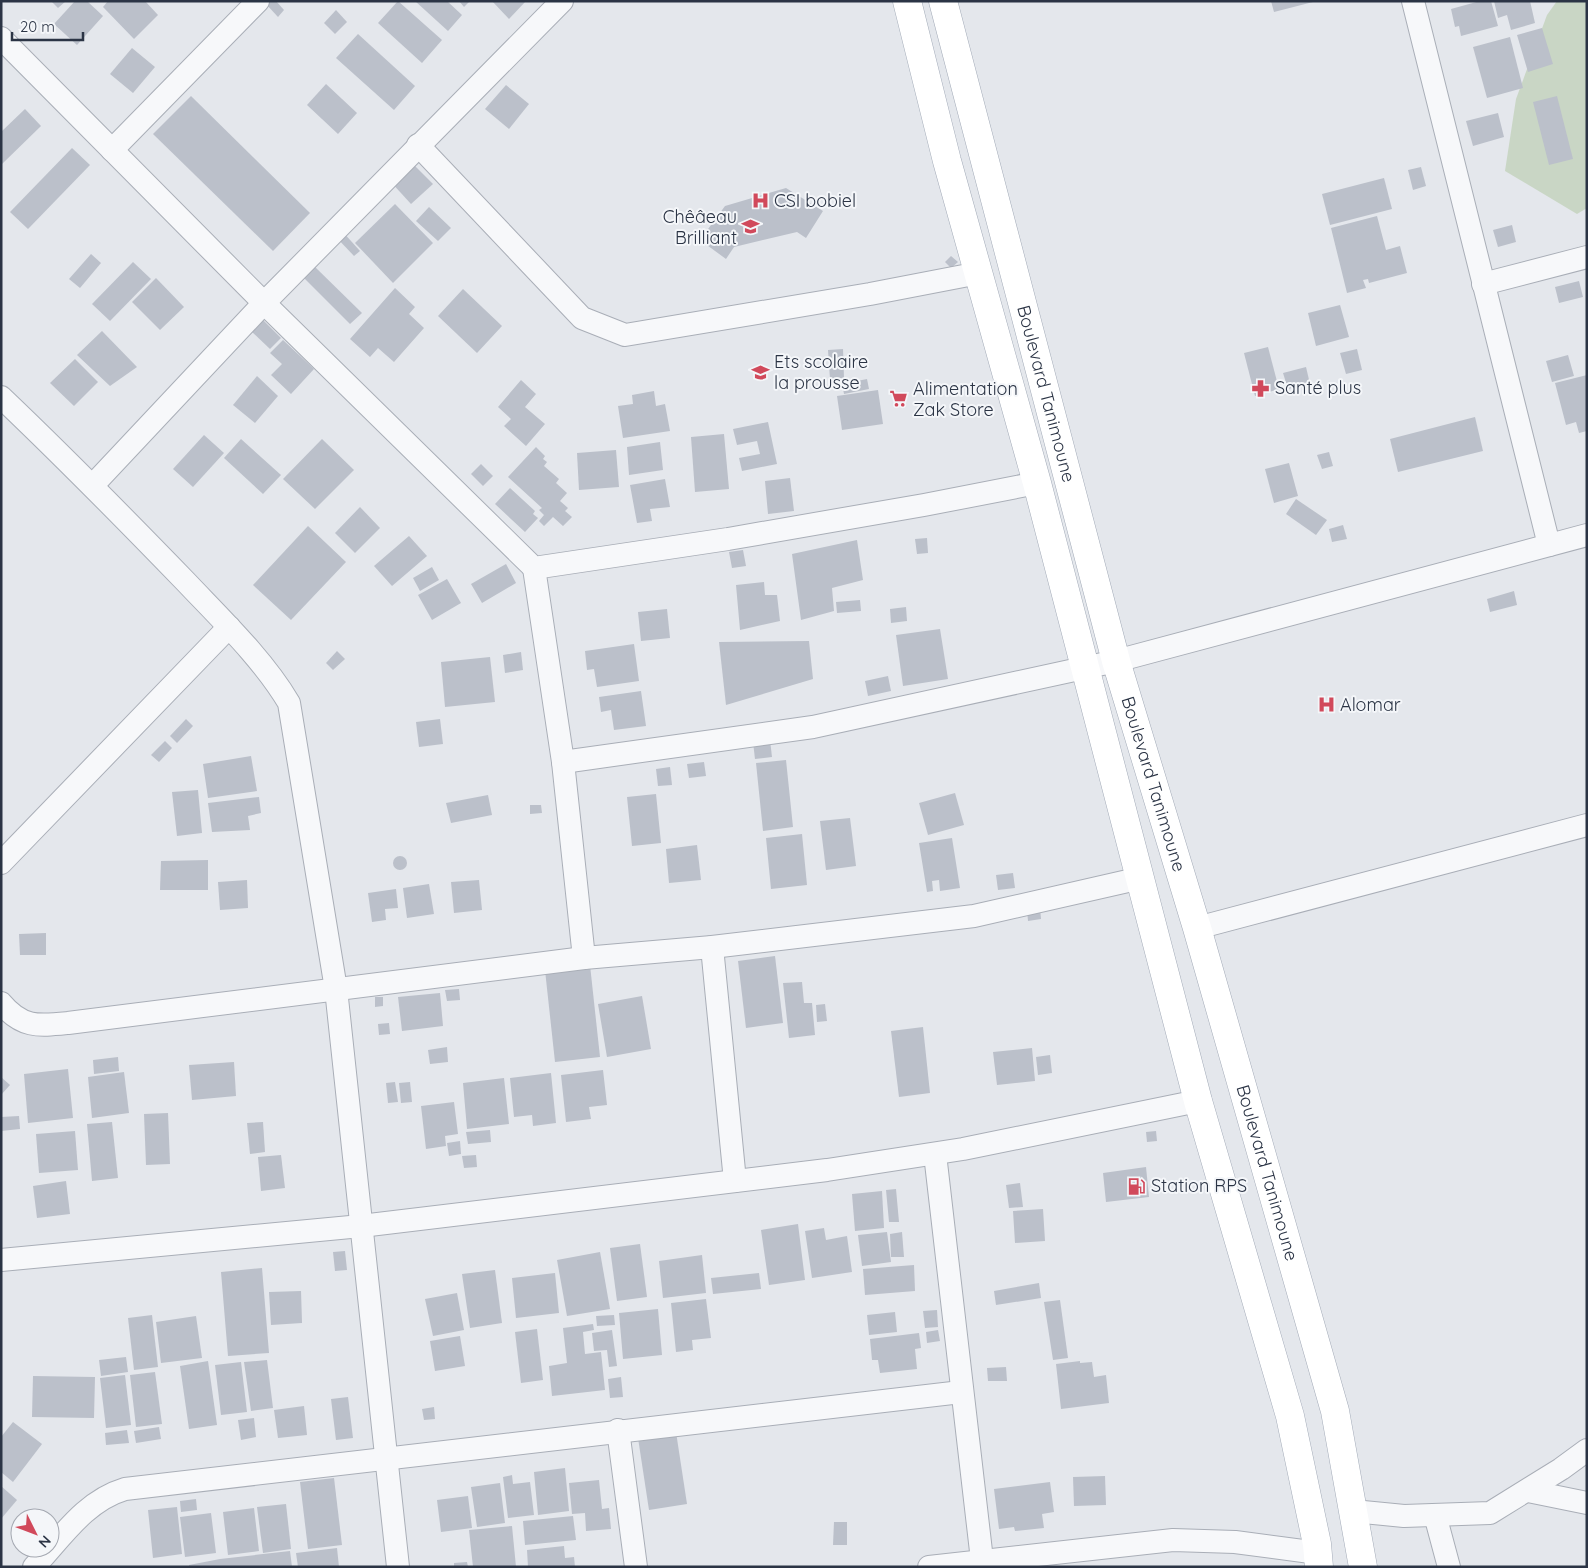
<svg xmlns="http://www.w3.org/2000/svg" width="1588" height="1568" viewBox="0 0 1588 1568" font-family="Quicksand,sans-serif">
	<rect width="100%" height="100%" fill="#e4e7ec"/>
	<!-- green -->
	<polygon fill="#c9d6c5" points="1557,1 1587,1 1587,208 1577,214 1505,171 1516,99 1547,15"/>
	<!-- building -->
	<g fill="#bbc0ca">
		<polygon points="51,1 66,1 58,8"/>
		<polygon points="75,1 87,1 103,16 77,45 54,24"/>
		<polygon points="108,1 145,1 158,15 134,39 103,7"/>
		<polygon points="269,1 276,1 284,10 278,17 266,4"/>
		<polygon points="398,1 442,40 422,63 378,23"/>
		<polygon points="415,1 447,1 462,15 448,31"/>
		<polygon points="459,1 470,1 464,7"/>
		<polygon points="492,1 526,1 509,19"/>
		<polygon points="1271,1 1313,1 1313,2 1274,12"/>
		<polygon points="1480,1 1491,1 1498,26 1461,36 1459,26 1455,27 1451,9"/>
		<polygon points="1494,1 1530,1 1535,23 1511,30 1507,15 1498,18"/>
		<polygon points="336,10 347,22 335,34 324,23"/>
		<polygon points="1542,28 1553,64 1528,72 1517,35"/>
		<polygon points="358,34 415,86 394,110 336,58"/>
		<polygon points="1510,37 1523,88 1487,98 1473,47"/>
		<polygon points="132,48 155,67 133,93 110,74"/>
		<polygon points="326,84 357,113 338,134 307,105"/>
		<polygon points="506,85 529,104 509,129 485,109"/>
		<polygon points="191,96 310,213 273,251 153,134"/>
		<polygon points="1557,96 1573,159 1549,165 1533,102"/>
		<polygon points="25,109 41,126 1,165 1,132"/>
		<polygon points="1498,113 1504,137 1473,146 1466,121"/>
		<polygon points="72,148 90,165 28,229 10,212"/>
		<polygon points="411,162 433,184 411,204 390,181"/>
		<polygon points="1421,167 1426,186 1413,190 1408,170"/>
		<polygon points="1384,178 1392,209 1330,225 1322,194"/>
		<polygon points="786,188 823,211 806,238 797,232 734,247 726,259 700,240 725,206"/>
		<polygon points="395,204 433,243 393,283 355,243"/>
		<polygon points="429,207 451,228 438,241 416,221"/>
		<polygon points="1377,216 1386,250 1400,246 1407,273 1369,283 1368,279 1363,280 1366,288 1347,293 1331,228"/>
		<polygon points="1512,225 1516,242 1498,247 1493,230"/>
		<polygon points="342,231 360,251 354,256 336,237"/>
		<polygon points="91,254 101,263 80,288 69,279"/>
		<polygon points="951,256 958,262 951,268 945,262"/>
		<polygon points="133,262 151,279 110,321 92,304"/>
		<polygon points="313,265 362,313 350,324 302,276"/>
		<polygon points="156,278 184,307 160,330 132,302"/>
		<polygon points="1579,281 1583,297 1559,303 1555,287"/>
		<polygon points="395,288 415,307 409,314 424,328 394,362 378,348 370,357 350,339"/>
		<polygon points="463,289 502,326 477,353 438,316"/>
		<polygon points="1340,305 1349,337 1316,346 1308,313"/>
		<polygon points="263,320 281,338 270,349 251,331"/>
		<polygon points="102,331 137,367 110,386 77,355"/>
		<polygon points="283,340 314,369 291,394 271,375 282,364 270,353"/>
		<polygon points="1268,347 1279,389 1255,396 1244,353"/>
		<polygon points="843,349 844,378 830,379 828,350"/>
		<polygon points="1357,349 1362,370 1346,374 1340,353"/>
		<polygon points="1568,355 1574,376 1552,382 1546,361"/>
		<polygon points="75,359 98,382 74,406 50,383"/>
		<polygon points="1306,367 1310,384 1288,389 1283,373"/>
		<polygon points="1587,375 1587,431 1579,433 1576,422 1566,425 1555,383"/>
		<polygon points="257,376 278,396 255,423 233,405"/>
		<polygon points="867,379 869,389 844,394 842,384"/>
		<polygon points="521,380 536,394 525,407 545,424 526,446 504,426 511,419 498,407"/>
		<polygon points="878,390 883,424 842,430 837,396"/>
		<polygon points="654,391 656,406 665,404 670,431 623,438 618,406 633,404 632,395"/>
		<polygon points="1475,417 1483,451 1398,472 1390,439"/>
		<polygon points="768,422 777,464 742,471 739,458 760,454 757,441 737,445 733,429"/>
		<polygon points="724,434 729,489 695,492 691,437"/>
		<polygon points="204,435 224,453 193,487 173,469"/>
		<polygon points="241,439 281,475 263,494 224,458"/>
		<polygon points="322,439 354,470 315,509 283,479"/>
		<polygon points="660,442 663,470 629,475 627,447"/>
		<polygon points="536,447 545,456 543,459 547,462 544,466 559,479 556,483 567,493 560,501 568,508 565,511 572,517 563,526 553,517 544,526 539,521 544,515 539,510 542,508 508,477"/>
		<polygon points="616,450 619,487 579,490 577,453"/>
		<polygon points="1329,452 1333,466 1322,469 1317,455"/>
		<polygon points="1289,463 1298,496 1274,503 1265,469"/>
		<polygon points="481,464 493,476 483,486 471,474"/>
		<polygon points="790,478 794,511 768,514 765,481"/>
		<polygon points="665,479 670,507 650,509 652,521 637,523 630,485"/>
		<polygon points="510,488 535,511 533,514 538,518 525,532 495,504"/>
		<polygon points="1296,499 1327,520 1316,535 1286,514"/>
		<polygon points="360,507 380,528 355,553 335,533"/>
		<polygon points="1343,525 1347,539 1332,542 1329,529"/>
		<polygon points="308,526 346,562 291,620 253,585"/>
		<polygon points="409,536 427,556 392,586 374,566"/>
		<polygon points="927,538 928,553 917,554 915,539"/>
		<polygon points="857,540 863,580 832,588 834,611 801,620 792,554"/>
		<polygon points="743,550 746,566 732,568 729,552"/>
		<polygon points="506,564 516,583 482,603 471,584"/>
		<polygon points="432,567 439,580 420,591 413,578"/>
		<polygon points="447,579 461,603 432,620 418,595"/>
		<polygon points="764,582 765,595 777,595 780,621 740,630 736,585"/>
		<polygon points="1514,591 1517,605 1490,612 1487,599"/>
		<polygon points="860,600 861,611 837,613 836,602"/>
		<polygon points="906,607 907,621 891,623 890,609"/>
		<polygon points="667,609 670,638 641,641 638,612"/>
		<polygon points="940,629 948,679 903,686 896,635"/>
		<polygon points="809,641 813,679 726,705 719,642"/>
		<polygon points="634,644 639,681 597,687 594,669 587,670 585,651"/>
		<polygon points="337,651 345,659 333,670 326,663"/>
		<polygon points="521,652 523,670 505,673 503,655"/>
		<polygon points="490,657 495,702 445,707 441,662"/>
		<polygon points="888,676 891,691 868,696 865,681"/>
		<polygon points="641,691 646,726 614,730 611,710 601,712 599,697"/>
		<polygon points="186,719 193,726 177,743 170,736"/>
		<polygon points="440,719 443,744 419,747 416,722"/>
		<polygon points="770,740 772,757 755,759 753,742"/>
		<polygon points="165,741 172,748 159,762 151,755"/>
		<polygon points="251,756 257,791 208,798 203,764"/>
		<polygon points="786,760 793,827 763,831 756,763"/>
		<polygon points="704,762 706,776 689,778 687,764"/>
		<polygon points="670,767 672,785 658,786 656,769"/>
		<polygon points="198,790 202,833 177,836 172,792"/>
		<polygon points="955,793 964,825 928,835 919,803"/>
		<polygon points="656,794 661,843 632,846 627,797"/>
		<polygon points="488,795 492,815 451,823 446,803"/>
		<polygon points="259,797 261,813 248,816 250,830 212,832 208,803"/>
		<polygon points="530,805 541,805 542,813 530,814"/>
		<polygon points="850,818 856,866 826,870 820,821"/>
		<polygon points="802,834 807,885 771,889 766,838"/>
		<polygon points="952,838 960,888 940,891 939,880 932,881 933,891 927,892 919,843"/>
		<polygon points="697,845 701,880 669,883 666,849"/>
		<circle cx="400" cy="863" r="7"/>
		<polygon points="208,860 208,890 160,890 161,861"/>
		<polygon points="1013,873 1015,888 998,890 996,875"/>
		<polygon points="247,880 248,908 220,910 218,882"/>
		<polygon points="479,880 482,910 454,913 451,882"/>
		<polygon points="429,884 434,914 407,918 403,888"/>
		<polygon points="396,889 398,908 385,909 386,920 372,922 368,893"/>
		<polygon points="1040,908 1041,919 1028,921 1027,910"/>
		<polygon points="46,933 46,955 20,955 19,934"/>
		<polygon points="775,956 783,1023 746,1028 738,961"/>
		<polygon points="590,965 600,1057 555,1062 545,970"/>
		<polygon points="802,982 804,1003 812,1003 815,1035 789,1038 783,983"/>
		<polygon points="459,989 460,1000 447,1001 445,990"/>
		<polygon points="440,993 443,1026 402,1031 398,997"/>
		<polygon points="642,996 651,1049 607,1057 598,1004"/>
		<polygon points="375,997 383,997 383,1006 375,1007"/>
		<polygon points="825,1004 827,1021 817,1022 816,1005"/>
		<polygon points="389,1023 390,1034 379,1035 378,1024"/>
		<polygon points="923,1027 930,1093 899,1097 891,1031"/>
		<polygon points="447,1047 448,1062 430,1064 428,1050"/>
		<polygon points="1032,1048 1035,1081 997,1085 993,1052"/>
		<polygon points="1050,1055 1052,1073 1038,1075 1036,1057"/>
		<polygon points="118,1057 119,1071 94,1074 93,1060"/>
		<polygon points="234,1062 236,1096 192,1100 189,1065"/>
		<polygon points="68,1069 73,1118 28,1123 24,1074"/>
		<polygon points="603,1070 607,1105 589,1107 591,1119 566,1122 561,1075"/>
		<polygon points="124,1072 129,1113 92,1118 88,1077"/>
		<polygon points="551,1073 556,1123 533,1126 532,1115 514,1117 510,1078"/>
		<polygon points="1,1077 10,1085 1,1095"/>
		<polygon points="504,1078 509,1124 467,1129 463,1083"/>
		<polygon points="395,1082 398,1102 388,1103 386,1083"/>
		<polygon points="410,1082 412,1102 401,1103 399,1083"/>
		<polygon points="454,1102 458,1134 445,1136 446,1146 426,1149 421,1106"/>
		<polygon points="168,1113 170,1164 146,1165 144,1114"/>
		<polygon points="19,1116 20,1129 1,1131 1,1117"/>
		<polygon points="112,1122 118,1178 92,1181 87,1124"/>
		<polygon points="263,1122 265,1152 250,1154 247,1123"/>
		<polygon points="490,1130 491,1142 468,1144 466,1132"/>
		<polygon points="75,1131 78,1170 39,1173 36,1134"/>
		<polygon points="1156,1131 1157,1141 1147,1142 1146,1132"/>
		<polygon points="460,1141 461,1154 449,1156 447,1143"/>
		<polygon points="281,1155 285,1188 261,1191 258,1157"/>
		<polygon points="476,1155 477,1167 464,1168 462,1156"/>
		<polygon points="1146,1167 1149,1197 1106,1202 1103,1173"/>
		<polygon points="66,1181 70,1214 37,1218 33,1186"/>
		<polygon points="1020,1183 1023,1207 1009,1208 1006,1185"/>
		<polygon points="896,1189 899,1222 889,1222 886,1190"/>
		<polygon points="882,1191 884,1228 855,1231 852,1194"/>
		<polygon points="1043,1209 1045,1241 1015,1243 1013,1211"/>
		<polygon points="798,1224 805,1280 769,1285 761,1230"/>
		<polygon points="824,1228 826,1240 847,1236 852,1272 812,1278 805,1231"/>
		<polygon points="887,1232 891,1262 862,1266 858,1235"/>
		<polygon points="902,1232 904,1257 891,1257 890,1234"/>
		<polygon points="640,1244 647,1297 617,1301 610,1248"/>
		<polygon points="345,1251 347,1270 335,1271 333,1252"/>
		<polygon points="600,1252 610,1309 567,1316 557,1260"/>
		<polygon points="702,1255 706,1293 663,1298 659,1261"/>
		<polygon points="914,1265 915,1291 865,1295 863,1269"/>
		<polygon points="262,1268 269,1353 228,1356 221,1272"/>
		<polygon points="495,1270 502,1323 470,1328 462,1274"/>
		<polygon points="555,1273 559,1313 516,1318 512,1278"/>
		<polygon points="759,1273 761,1289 713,1294 711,1278"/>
		<polygon points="1039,1283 1041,1298 996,1305 994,1291"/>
		<polygon points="301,1291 302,1323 271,1325 269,1292"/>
		<polygon points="457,1293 464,1330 433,1336 425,1299"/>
		<polygon points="706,1299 711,1338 692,1340 693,1350 676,1352 671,1303"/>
		<polygon points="1060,1300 1068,1358 1053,1360 1044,1302"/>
		<polygon points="658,1309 662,1355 623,1359 619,1313"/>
		<polygon points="937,1310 938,1327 925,1328 923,1311"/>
		<polygon points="895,1312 897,1332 869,1335 867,1315"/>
		<polygon points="152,1315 158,1367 134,1370 128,1318"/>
		<polygon points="614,1315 615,1325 597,1326 596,1316"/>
		<polygon points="196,1316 202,1358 161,1363 156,1322"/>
		<polygon points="593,1324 594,1330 583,1332 585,1354 601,1352 605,1390 552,1396 549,1366 567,1363 563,1328"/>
		<polygon points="537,1329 543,1380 521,1383 515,1332"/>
		<polygon points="612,1330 617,1366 609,1367 607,1350 594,1351 592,1333"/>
		<polygon points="938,1330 940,1341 927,1343 926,1332"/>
		<polygon points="919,1333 921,1348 915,1349 917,1369 880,1373 878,1360 872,1360 870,1339"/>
		<polygon points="460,1336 465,1366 435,1371 430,1341"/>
		<polygon points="126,1357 128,1372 101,1376 99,1360"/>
		<polygon points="267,1360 273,1408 251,1411 244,1362"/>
		<polygon points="208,1361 217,1425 189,1429 180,1366"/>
		<polygon points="1080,1361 1080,1363 1092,1362 1094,1377 1106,1375 1109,1403 1061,1409 1056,1364"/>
		<polygon points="241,1362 247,1412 221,1415 215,1365"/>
		<polygon points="1006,1367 1007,1381 988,1381 987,1368"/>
		<polygon points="155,1372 162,1424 136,1427 130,1375"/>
		<polygon points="125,1375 131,1425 106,1428 100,1378"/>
		<polygon points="33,1376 95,1377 94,1418 32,1417"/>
		<polygon points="621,1377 623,1397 610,1398 608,1379"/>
		<polygon points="348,1397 353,1438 336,1440 331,1399"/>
		<polygon points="304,1406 307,1435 278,1438 274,1410"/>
		<polygon points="434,1407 435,1419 424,1420 422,1409"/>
		<polygon points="254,1418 256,1437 241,1440 238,1420"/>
		<polygon points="13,1422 42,1444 13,1482 1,1472 1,1437"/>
		<polygon points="159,1427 161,1439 136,1443 134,1431"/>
		<polygon points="127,1430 129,1443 106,1445 105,1433"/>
		<polygon points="676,1432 687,1504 649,1510 638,1438"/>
		<polygon points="565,1468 569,1511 538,1515 534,1472"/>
		<polygon points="512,1475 513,1484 530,1482 534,1515 508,1518 503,1477"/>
		<polygon points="1105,1476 1106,1505 1074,1506 1073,1477"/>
		<polygon points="334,1478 342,1545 308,1549 300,1482"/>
		<polygon points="599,1480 602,1509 609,1508 611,1529 586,1531 585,1513 572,1514 569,1483"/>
		<polygon points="1050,1482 1054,1512 1042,1514 1044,1528 1015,1531 1014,1527 999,1529 994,1489"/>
		<polygon points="500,1483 505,1523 477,1527 471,1487"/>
		<polygon points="1,1486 17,1500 1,1519"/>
		<polygon points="468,1496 472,1528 441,1532 437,1500"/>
		<polygon points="196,1499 197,1510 181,1512 180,1501"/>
		<polygon points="286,1504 291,1549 263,1553 257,1507"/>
		<polygon points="177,1507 182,1554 153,1558 148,1510"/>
		<polygon points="254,1508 259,1551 228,1555 223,1512"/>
		<polygon points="211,1513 216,1553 185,1557 180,1517"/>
		<polygon points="573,1516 576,1540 525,1545 523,1521"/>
		<polygon points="834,1522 847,1522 847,1545 833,1545"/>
		<polygon points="512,1526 516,1567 473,1567 469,1530"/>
		<polygon points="564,1546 565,1558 574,1557 575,1567 528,1567 527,1550"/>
		<polygon points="337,1548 339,1567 298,1567 296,1553"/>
		<polygon points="290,1551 292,1567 189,1567 189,1565 220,1559"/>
		<polygon points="467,1562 468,1567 454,1567 454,1563"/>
	</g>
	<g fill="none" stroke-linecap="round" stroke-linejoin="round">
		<defs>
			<g id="minor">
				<polyline points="1413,1 1549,545"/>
				<polyline points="1,38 264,303 534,568 728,539 924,505 1037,483"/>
				<polyline points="418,145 582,318 625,335 870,294 979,273"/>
				<polyline points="112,150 258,1"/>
				<polyline points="1483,284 1587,257"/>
				<path d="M1 397C64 457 125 519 186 582 221 619 263 659 289 703L336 989 398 1567"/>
				<polyline points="93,485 264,303 562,1"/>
				<polyline points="534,568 563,762 584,958"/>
				<polyline points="563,762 813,727 1116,661 1587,535"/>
				<polyline points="1,863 229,627"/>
				<polyline points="1197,928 1587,825"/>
				<polyline points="712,947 735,1181"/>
				<path d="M1 1003C22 1028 38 1026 68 1023L584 958 712 947 974 916 1141 878"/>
				<polyline points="935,1154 982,1560"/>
				<polyline points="1,1260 361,1226 827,1170 963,1149 1198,1101"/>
				<polyline points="618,1430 636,1567"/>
				<polyline points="1528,1491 1587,1503"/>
				<polyline points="1353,1511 1404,1516 1490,1513 1561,1469 1587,1450"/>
				<polyline points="1435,1515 1449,1567"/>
				<path d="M34 1567C62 1537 85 1501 125 1489L961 1392"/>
				<polyline points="929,1567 1173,1540 1235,1542 1318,1553"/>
			</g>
			<g id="primary">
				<polyline points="907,1 947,161 1037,483 1198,1101 1290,1416 1317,1544 1319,1567"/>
				<path id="s1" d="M943 1 1116 661 1197 928 1335 1411 1363 1567"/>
			</g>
		</defs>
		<!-- minor casing -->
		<use href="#minor" stroke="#a9aeb7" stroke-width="24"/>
		<!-- primary casing -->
		<use href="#primary" stroke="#a3abb8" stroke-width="29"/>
		<!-- minor -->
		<use href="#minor" stroke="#f7f8fa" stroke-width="22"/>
		<!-- primary -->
		<use href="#primary" stroke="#fff" stroke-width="28"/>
	</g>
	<!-- icons -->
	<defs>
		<symbol id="hospital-bare" viewBox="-9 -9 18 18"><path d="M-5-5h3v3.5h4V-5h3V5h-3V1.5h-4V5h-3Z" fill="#d1495b" stroke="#f4f6f9" stroke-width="2.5" paint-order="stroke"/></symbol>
		<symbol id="school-bare" viewBox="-9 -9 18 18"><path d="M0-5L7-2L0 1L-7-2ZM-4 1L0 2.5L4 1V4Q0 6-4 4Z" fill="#d1495b" stroke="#f4f6f9" stroke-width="2.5" paint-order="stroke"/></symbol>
		<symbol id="pharmacy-bare" viewBox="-9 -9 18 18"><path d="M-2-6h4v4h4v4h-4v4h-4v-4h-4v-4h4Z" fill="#d1495b" stroke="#f4f6f9" stroke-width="2.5" paint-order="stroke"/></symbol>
		<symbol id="supermarket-bare" viewBox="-9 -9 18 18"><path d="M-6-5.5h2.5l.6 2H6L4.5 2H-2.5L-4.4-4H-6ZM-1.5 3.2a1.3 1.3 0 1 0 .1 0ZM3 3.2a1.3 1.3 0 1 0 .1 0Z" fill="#d1495b" stroke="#f4f6f9" stroke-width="2.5" paint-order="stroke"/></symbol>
		<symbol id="fuel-bare" viewBox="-9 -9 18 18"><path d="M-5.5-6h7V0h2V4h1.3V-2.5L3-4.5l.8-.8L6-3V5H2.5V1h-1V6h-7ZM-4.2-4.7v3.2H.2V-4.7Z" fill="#d1495b" stroke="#f4f6f9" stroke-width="2.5" paint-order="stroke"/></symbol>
	</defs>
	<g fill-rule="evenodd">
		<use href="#hospital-bare" x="748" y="188" width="25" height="25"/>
		<use href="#school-bare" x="738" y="214" width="25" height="25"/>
		<use href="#school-bare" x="748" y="360" width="25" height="25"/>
		<use href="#pharmacy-bare" x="1248" y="376" width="25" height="25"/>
		<use href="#supermarket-bare" x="886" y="386" width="25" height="25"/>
		<use href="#hospital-bare" x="1314" y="692" width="25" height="25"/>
		<use href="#fuel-bare" x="1124" y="1174" width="25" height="25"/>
	</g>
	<g text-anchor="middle" stroke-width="4" stroke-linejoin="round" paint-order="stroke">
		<!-- poi labels -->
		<g font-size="18" fill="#2b3445" stroke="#f4f6f9" text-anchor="start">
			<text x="774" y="207">CSI bobiel</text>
			<text x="737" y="223" text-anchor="end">Chêâeau<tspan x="737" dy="21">Brilliant</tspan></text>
			<text x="774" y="368">Ets scolaire<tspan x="774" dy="21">la prousse</tspan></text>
			<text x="1275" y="394">Santé plus</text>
			<text x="913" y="395">Alimentation<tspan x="913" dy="21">Zak Store</tspan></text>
			<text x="1340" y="711">Alomar</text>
			<text x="1151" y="1192">Station RPS</text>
		</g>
		<!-- street labels -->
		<g font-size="18" fill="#2b3445" stroke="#f4f6f9">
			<text dy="6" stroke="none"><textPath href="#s1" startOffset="406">Boulevard Tanimoune</textPath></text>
			<text dy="6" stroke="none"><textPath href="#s1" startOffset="811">Boulevard Tanimoune</textPath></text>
			<text dy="6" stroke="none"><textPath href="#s1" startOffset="1216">Boulevard Tanimoune</textPath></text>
		</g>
	</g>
	<!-- border -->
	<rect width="1588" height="1568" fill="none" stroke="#2b3445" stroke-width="5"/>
	<!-- north arrow -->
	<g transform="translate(35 1533) rotate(132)"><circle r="24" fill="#f4f6f9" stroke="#a4a8b1"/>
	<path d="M0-4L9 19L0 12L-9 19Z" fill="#d1495b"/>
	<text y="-8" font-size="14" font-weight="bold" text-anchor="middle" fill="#2b3445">N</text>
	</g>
	<!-- scale -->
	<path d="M12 32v8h71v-8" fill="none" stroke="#2b3445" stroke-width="2.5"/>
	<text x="20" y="32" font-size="15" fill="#2b3445" stroke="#f4f6f9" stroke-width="4" paint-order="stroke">20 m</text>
</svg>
